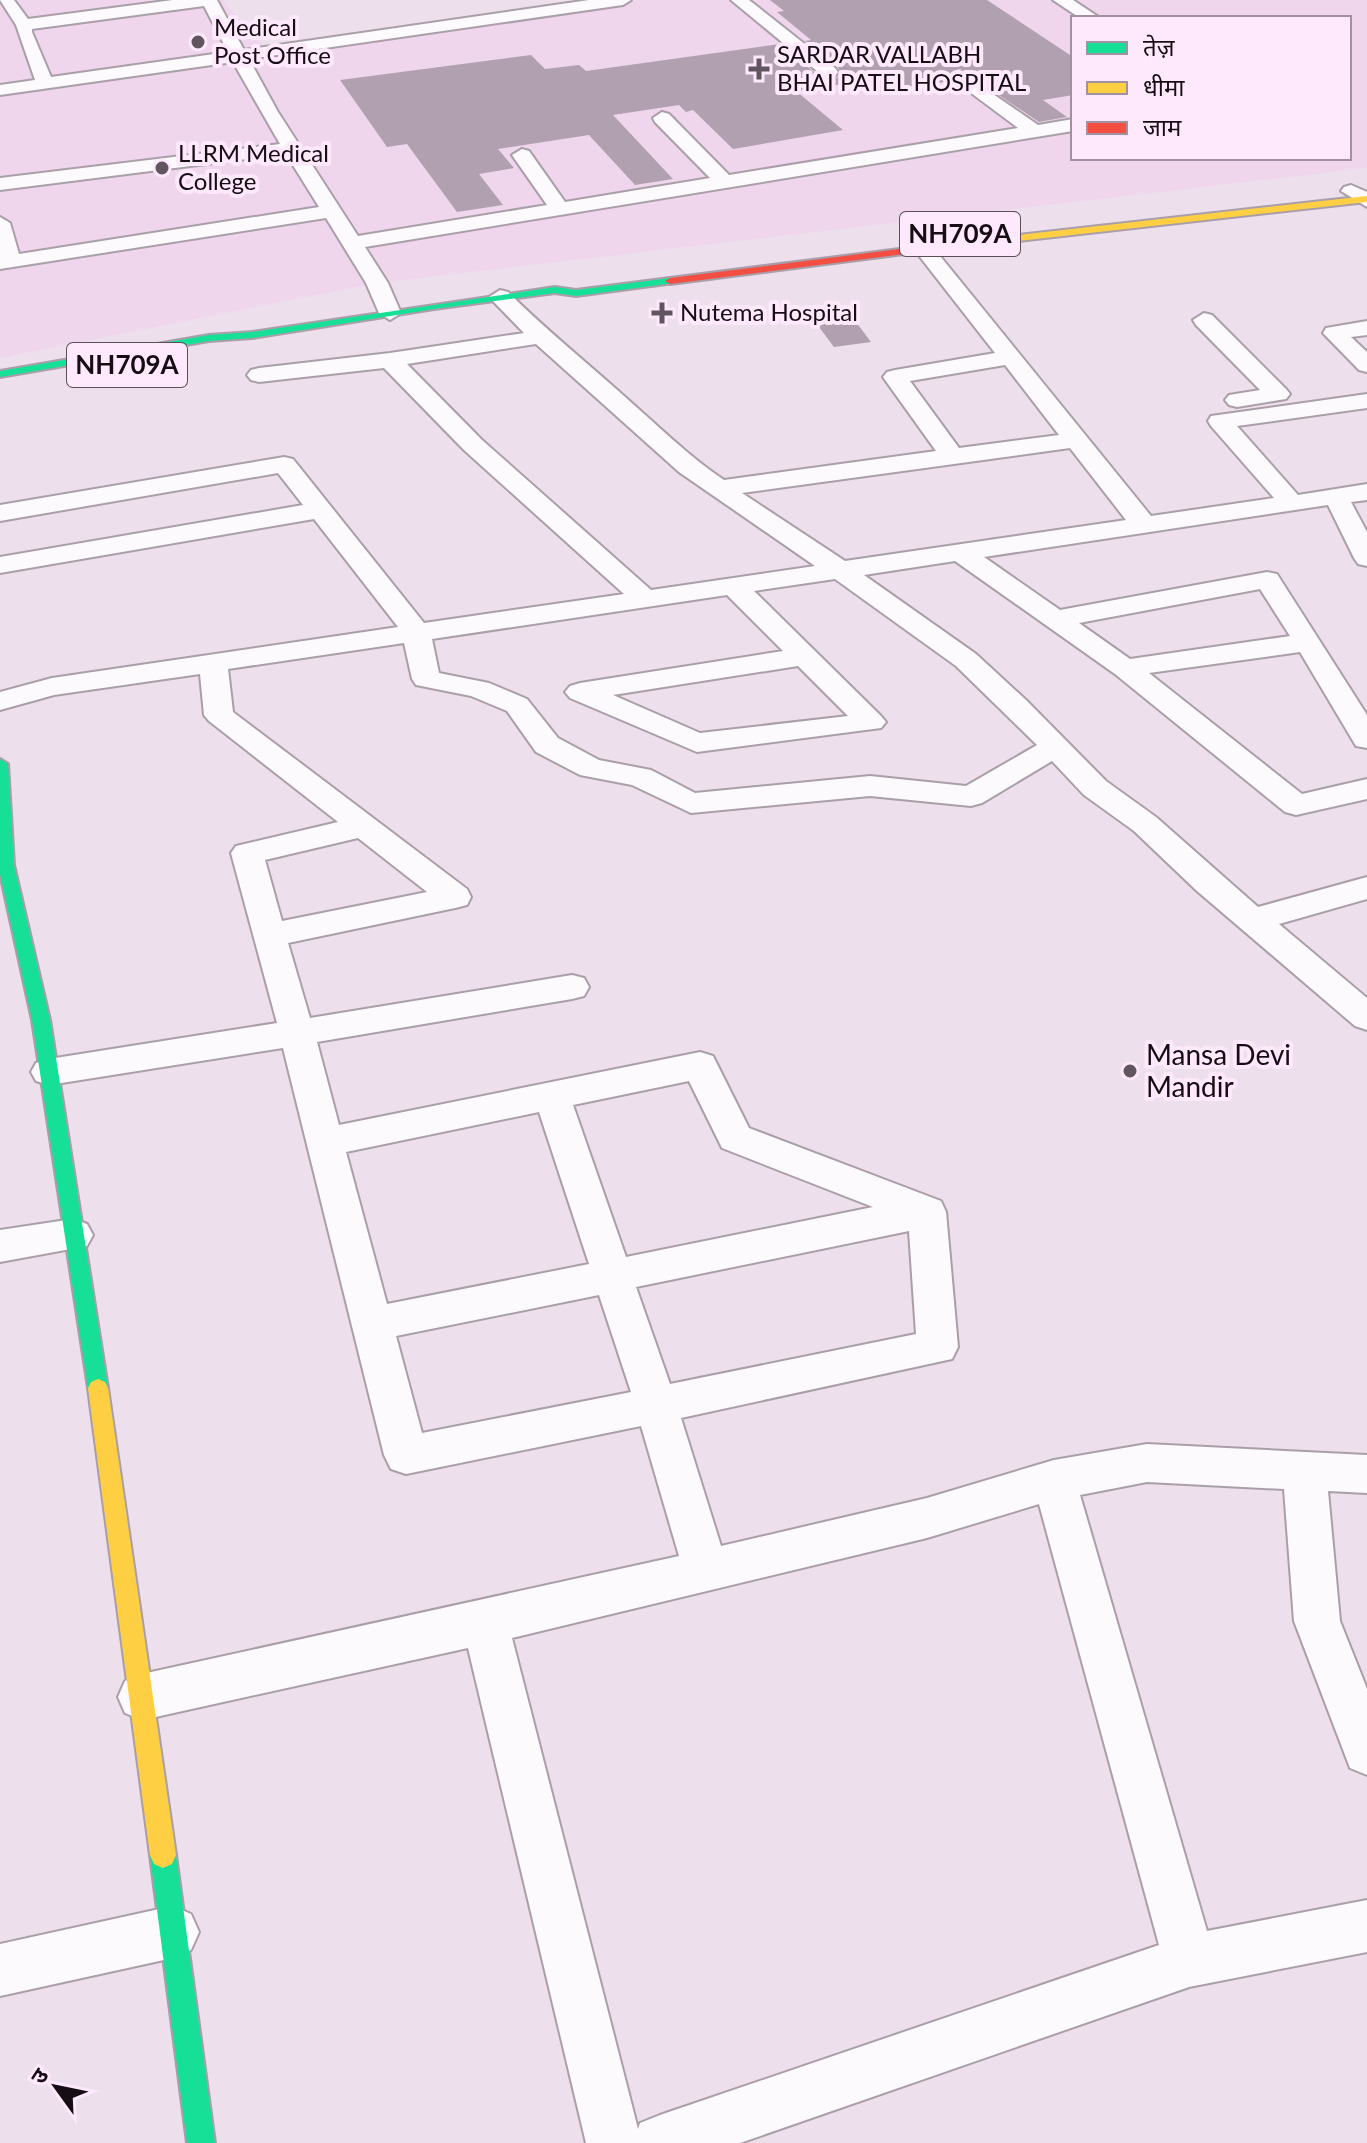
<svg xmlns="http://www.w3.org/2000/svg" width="1367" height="2143" viewBox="0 0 1367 2143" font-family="Lato,'Noto Sans Devanagari',sans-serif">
	<rect width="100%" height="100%" fill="#eddfec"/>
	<!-- built -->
	<path fill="#efd6ec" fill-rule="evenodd" d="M0 0H222L270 53 638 0H1367V168L377 283 0 358ZM1073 18H1349V158H1073Z"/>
	<!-- building -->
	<g fill="#b1a0b0">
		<polygon points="770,0 987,0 1073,57 1073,95 1043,100 1067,117 1039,122 960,69 953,71 949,77 951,81 879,92 864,81 796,91 843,130 733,149 693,110 686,112 679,105 613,115 673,179 635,185 589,135 498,149 514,168 479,174 503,205 457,212 407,144 387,147 340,80 531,55 545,69 579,65 586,71 780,44 821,78 837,78 841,72 837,66 805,41 811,40 777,12 784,11"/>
		<polygon points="844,306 871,342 834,347 807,311"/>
	</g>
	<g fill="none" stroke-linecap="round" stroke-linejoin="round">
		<defs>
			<g id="street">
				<path d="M0 0H14L28 19 173 0H217L244 50 589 0H631L623 5 249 59 278 112 358 236 547 205 512 155 522 149 529 151 565 202 710 178 655 122 653 118 662 112 669 114 729 175 1018 128 955 81 952 77 955 73 961 72 1038 125 1073 119V131L365 247 388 283 401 313 390 320 379 313 366 283 326 218 0 269V217L10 223 19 254 319 207 286 154 0 190V178L280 144 233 62 0 95V85L35 80 16 25ZM204 6 228 52 51 77 32 32V29Z"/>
				<polygon points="731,0 749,0 835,68 838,72 835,76 823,76"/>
				<polygon points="1053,0 1073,0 1100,18 1080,18"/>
				<polygon points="1351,185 1367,192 1367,207 1341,191 1344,187"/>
				<path d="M916 233 923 235 1151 516 1274 498 1211 426 1208 421 1211 416 1367 394V408L1237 426 1298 495 1367 484V500L1351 502 1367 532V566L1358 564 1354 558 1328 505 984 557 1060 610 1267 572 1277 574 1367 715V748L1356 746 1300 652 1149 673 1302 794 1367 779V799L1296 815 1285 812 1115 674 955 561 864 575 976 654 1026 700 1106 781 1156 817 1258 907 1367 877V899L1279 924 1367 998V1030L1355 1026 1197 891 1134 831 1084 795 1052 761 982 803 971 806 870 796 691 813 632 785 580 775 536 752 507 711 471 696 416 685 412 679 404 643 228 669 233 712 467 889 471 897 467 905 455 908 288 943 310 1018 572 975 584 978 589 987 584 996 572 999 317 1042 339 1125 700 1052 713 1056 749 1128 941 1201 946 1212 958 1347 952 1359 681 1418 721 1546 927 1498 1054 1460 1147 1444 1367 1455V1493L1328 1491 1340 1621 1367 1689V1775L1350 1768 1294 1621 1284 1489 1147 1482 1080 1495 1207 1931 1367 1900V1952L1189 1987 740 2143H586L468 1648 142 1720 125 1713 118 1697 125 1681 142 1674 679 1556 641 1426 406 1474 391 1469 384 1455 283 1048 49 1085 36 1081 31 1072 36 1063 49 1059 277 1023 231 853 236 846 338 822 209 721 204 715 200 674 54 695 0 710V692L52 678 398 627 314 519 0 573V557L303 505 278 473 0 521V505L284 457 293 459 424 623 624 594 464 450 384 368 259 382 251 380 247 375 251 370 259 368 390 353 524 333 489 297 500 290 508 292C545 329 585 361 624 396 657 425 687 455 724 480L936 451 883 377 887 372 895 370 995 353 906 239ZM536 344 679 472 815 566 651 590 482 440 407 364ZM1005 365 1059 435 959 448 910 381ZM1070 448 1126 520 845 561 742 493ZM835 579 956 666 1037 745 966 786 870 776 695 793 651 770 599 760 558 738 527 699 489 683 439 673 432 639 727 595 783 651 580 683 570 686 565 692 570 698 697 752 881 728 886 722 881 716 754 591ZM1260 589 1290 636 1130 659 1079 623ZM798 666 848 716 700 733 613 695ZM358 838 427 892 282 921 265 860ZM689 1081 722 1148 873 1207 626 1257 573 1105ZM539 1112 589 1264 387 1304 346 1152ZM909 1231 916 1334 670 1384 636 1287ZM599 1295 631 1392 422 1433 396 1336ZM1039 1504 1159 1945 660 2115 640 2123 638 2129 512 1638 927 1538Z"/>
				<polygon points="1204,313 1212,315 1286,389 1290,394 1286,399 1237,407 1229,405 1225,400 1229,395 1260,390 1196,325 1193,320"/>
				<polygon points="1367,321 1367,335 1351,337 1367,352 1367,372 1359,370 1323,333 1326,328"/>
				<polygon points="73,1219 87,1224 93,1235 87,1246 0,1262 0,1230"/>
				<polygon points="173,1906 191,1914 199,1932 191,1950 173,1958 0,1996 0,1944"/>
			</g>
			<g id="fast">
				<polygon points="670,278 675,281 674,283 576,296 555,293 434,309 252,338 209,341 0,377 0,371 209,335 252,332 555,287 576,290"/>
				<polygon points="0,759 8,764 14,865 50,1020 108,1388 105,1394 98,1397 91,1394 88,1388 32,1020 0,874"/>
				<polygon points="163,1842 172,1846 176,1855 215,2143 187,2143 150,1855 154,1846"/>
			</g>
			<g id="slow">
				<polygon points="1367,196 1367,202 955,248 950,245 955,242"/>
				<polygon points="98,1379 105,1382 108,1388 176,1855 172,1864 163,1868 154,1864 150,1855 88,1388 91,1382"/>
			</g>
			<polygon id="jam" points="955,242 959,243 959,247 670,284 665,281 670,278"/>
		</defs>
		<!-- street casing -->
		<use href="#street" stroke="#aa9fa9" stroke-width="4"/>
		<!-- fast casing -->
		<use href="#fast" stroke="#aa9fa9" stroke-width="4"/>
		<!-- slow casing -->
		<use href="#slow" stroke="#aa9fa9" stroke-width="4"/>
		<!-- jam casing -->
		<use href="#jam" stroke="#aa9fa9" stroke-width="4"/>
		<!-- street -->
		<use href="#street" fill="#fcfafc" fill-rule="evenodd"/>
		<!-- fast -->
		<use href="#fast" fill="#16e098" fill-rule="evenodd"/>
		<!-- slow -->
		<use href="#slow" fill="#ffcf43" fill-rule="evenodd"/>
		<!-- jam -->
		<use href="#jam" fill="#f24e42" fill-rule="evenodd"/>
	</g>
	<!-- markers -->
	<g fill="#615660" stroke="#fee8fb" stroke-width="3">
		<circle cx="198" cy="42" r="8"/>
		<path d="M755 57h8v8h8v8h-8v8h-8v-8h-8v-8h8z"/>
		<circle cx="162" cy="168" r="8"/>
		<path d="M658 301h8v8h8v8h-8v8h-8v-8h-8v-8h8z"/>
		<circle cx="1130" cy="1071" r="8"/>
	</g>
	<g text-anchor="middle" stroke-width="8" stroke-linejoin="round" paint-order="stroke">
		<!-- far-poi labels -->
		<g font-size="24" fill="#160d15" stroke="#fee8fb" text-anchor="start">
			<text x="214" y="36">Medical<tspan x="214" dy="28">Post Office</tspan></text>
			<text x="777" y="63">SARDAR VALLABH<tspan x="777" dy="28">BHAI PATEL HOSPITAL</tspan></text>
			<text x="178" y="162">LLRM Medical<tspan x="178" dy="28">College</tspan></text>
			<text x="680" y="321">Nutema Hospital</text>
		</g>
		<!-- shield labels -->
		<g fill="#fee8fb" stroke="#5c4f5a" stroke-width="2">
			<rect x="900" y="212" width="120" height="44" rx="6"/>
			<rect x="67" y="343" width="120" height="44" rx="6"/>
		</g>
		<g font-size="26" font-weight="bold" fill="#160d15">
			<text x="960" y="243">NH709A</text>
			<text x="127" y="374">NH709A</text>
		</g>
		<!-- poi labels -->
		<g font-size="28" fill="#160d15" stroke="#fee8fb" text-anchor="start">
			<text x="1146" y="1065">Mansa Devi<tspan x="1146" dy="32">Mandir</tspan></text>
		</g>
	</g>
	<!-- legend -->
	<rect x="1071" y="16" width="280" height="144" fill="#fee8fb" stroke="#a1909f" stroke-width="2"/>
	<rect x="1087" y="42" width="40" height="12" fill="#16e098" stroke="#a1909f" stroke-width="2"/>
	<text x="1143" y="56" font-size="24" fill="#160d15">तेज़</text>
	<rect x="1087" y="82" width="40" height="12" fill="#ffcf43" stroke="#a1909f" stroke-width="2"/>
	<text x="1143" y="96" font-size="24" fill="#160d15">धीमा</text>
	<rect x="1087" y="122" width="40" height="12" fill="#f24e42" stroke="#a1909f" stroke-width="2"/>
	<text x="1143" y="136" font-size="24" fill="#160d15">जाम</text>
	<!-- north arrow -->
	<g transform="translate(56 2087) rotate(303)" stroke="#fee8fb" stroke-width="6" paint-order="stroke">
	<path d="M0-6L14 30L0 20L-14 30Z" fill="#160d15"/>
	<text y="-12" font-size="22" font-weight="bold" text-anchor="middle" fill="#160d15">उ</text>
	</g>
</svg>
